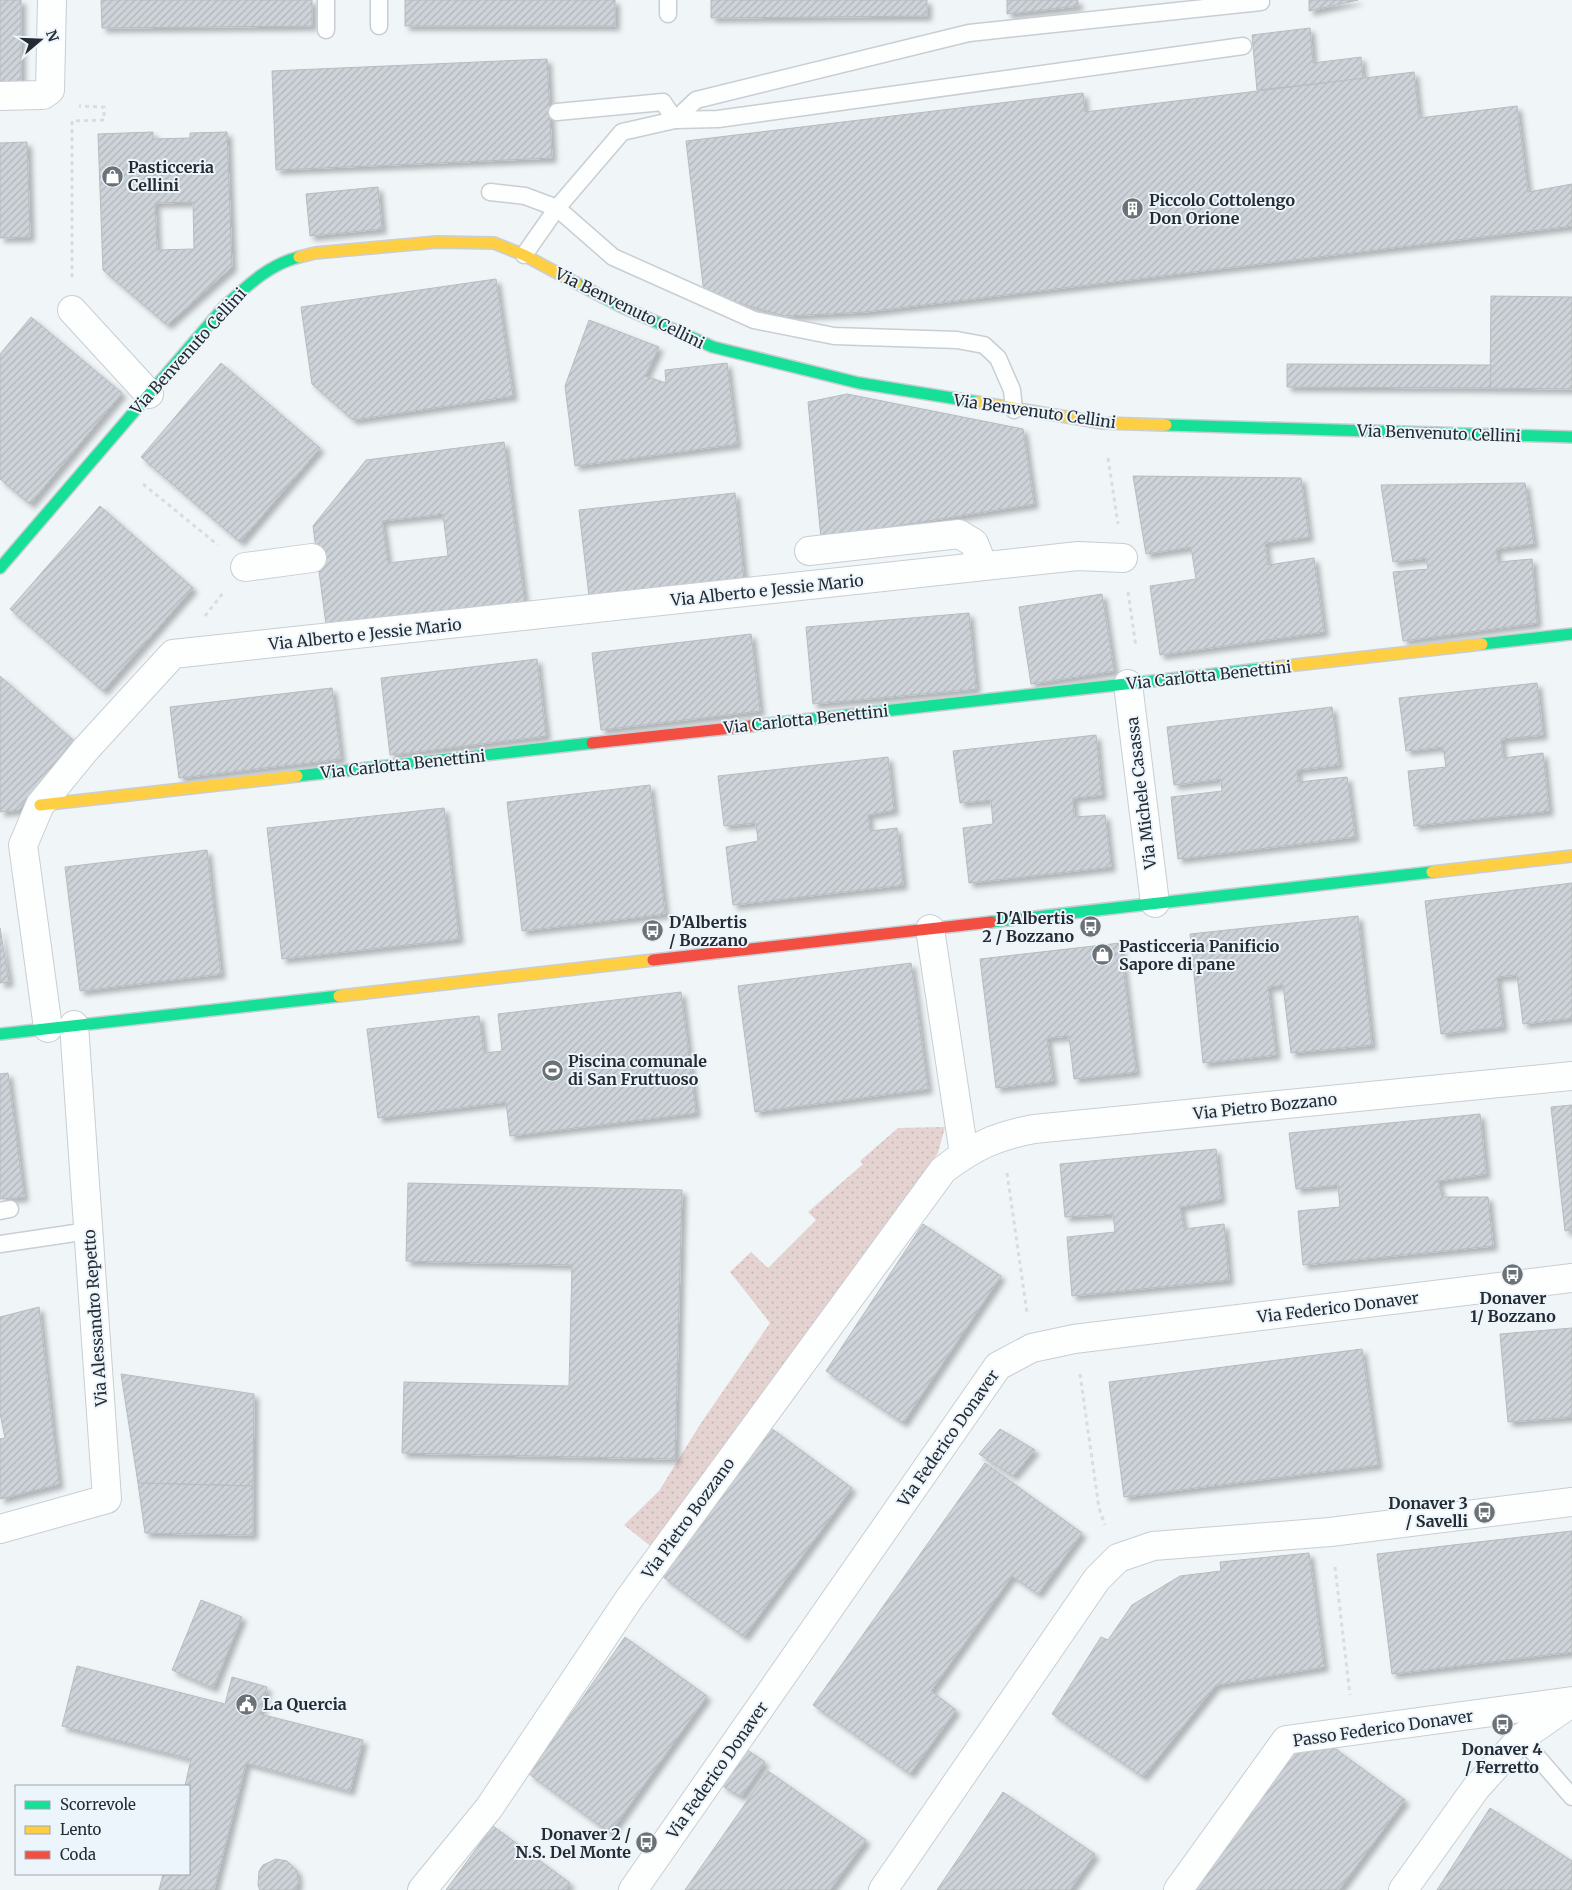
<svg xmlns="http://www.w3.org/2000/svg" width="1572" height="1890" viewBox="0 0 1572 1890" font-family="Merriweather,serif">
	<defs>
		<pattern id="green-dots" width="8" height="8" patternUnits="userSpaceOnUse" patternTransform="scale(1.25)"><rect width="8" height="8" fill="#e5d3d2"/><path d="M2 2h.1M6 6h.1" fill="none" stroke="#c4b5b5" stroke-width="1.8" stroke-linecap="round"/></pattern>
		<pattern id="building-hatch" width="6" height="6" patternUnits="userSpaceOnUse" patternTransform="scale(1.25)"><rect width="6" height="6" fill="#cdd3d8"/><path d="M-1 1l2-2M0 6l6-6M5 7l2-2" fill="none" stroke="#b0b5ba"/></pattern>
		<filter id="shadow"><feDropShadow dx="4.5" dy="4.5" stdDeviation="2.5" flood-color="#0004"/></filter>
	</defs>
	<rect width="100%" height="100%" fill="#f0f5f8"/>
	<!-- green -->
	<polygon fill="url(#green-dots)" points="945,1127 938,1153 654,1549 624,1525 659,1491 701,1423 770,1323 730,1272 751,1252 768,1268 816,1220 808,1212 863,1164 860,1161 898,1128"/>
	<!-- building -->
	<g fill="url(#building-hatch)" stroke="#b6bcc0" fill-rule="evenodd" filter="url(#shadow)">
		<rect x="0" y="0" width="21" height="86"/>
		<polygon points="101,0 312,0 312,26 102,28"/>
		<rect x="405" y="0" width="210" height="26"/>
		<polygon points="711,0 927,0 927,16 711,18"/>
		<polygon points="1007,0 1078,0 1078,6 1007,14"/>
		<polygon points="1309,0 1358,0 1309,11"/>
		<polygon points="1310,28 1313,63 1361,57 1363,79 1257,90 1252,35"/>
		<polygon points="547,59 552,158 276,170 272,71"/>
		<polygon points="1414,72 1419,118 1517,106 1528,192 1572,184 1572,226 865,312 785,316 704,293 686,141 1083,93 1085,112"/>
		<path d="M153 132V139L190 138V133L227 132 232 267 167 325 103 270 98 134ZM193 202 194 249 157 250 155 203Z"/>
		<polygon points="27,142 30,237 0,238 0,143"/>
		<polygon points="378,187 382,229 310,236 306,194"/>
		<polygon points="496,279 513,396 353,420 312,384 301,307"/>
		<polygon points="1491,296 1572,297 1572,389 1490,388"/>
		<polygon points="31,317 122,393 30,504 0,479 0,354"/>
		<polygon points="589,320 659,347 645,376 666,383 665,370 727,363 737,444 575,466 565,386"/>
		<polygon points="221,363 320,448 240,542 141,457"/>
		<polygon points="1287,364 1491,365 1490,388 1287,387"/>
		<polygon points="847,394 1023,429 1034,504 821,538 808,402"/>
		<path d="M504 442 525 606 327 632 313 526 366 460ZM443 514 448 556 388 563 382 521Z"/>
		<polygon points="1133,476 1301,478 1309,537 1265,543 1268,565 1314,558 1324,632 1160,655 1150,586 1196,579 1191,547 1146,554"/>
		<polygon points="1525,483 1534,544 1496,549 1498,562 1532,559 1537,623 1403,641 1393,572 1428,569 1426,558 1393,562 1381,485"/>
		<polygon points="735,493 744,580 589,596 579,510"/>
		<polygon points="100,506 193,588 103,691 10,609"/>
		<polygon points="1102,594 1114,671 1031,684 1019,607"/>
		<polygon points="969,613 976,689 813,704 806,627"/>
		<polygon points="751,634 760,711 601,730 592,653"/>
		<polygon points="537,659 546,736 390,755 381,678"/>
		<polygon points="0,676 73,740 19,810 0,812"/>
		<polygon points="1537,683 1543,735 1501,739 1503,758 1543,753 1549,811 1414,826 1408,771 1446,767 1443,747 1406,751 1399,698"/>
		<polygon points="332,688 341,759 179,778 170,707"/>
		<polygon points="1332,707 1339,765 1297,770 1298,782 1347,777 1355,837 1178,859 1171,797 1222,791 1221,779 1174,785 1167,727"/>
		<polygon points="1096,735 1102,795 1073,798 1074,817 1105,815 1111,867 969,883 963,828 993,824 991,800 960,803 953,751"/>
		<polygon points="888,757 894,810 868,815 870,831 897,828 903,885 733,905 726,847 758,841 756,823 724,826 718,776"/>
		<polygon points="650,785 665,914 522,931 507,802"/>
		<polygon points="444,808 459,939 282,959 267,828"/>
		<polygon points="207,850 221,974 80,991 65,867"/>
		<polygon points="1572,883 1572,1018 1523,1024 1517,975 1497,977 1503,1027 1441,1034 1425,901"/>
		<polygon points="1358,916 1372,1045 1291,1053 1283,985 1268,987 1276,1055 1203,1063 1190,934"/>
		<polygon points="0,928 9,982 0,983"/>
		<polygon points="1120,943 1136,1072 1074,1079 1069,1036 1047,1038 1053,1081 996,1088 980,959"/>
		<polygon points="911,963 928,1089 755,1112 738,986"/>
		<polygon points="681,992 696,1113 510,1136 506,1102 378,1118 367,1029 479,1016 484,1053 502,1051 498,1014"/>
		<polygon points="8,1073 24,1197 0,1199 0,1074"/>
		<polygon points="1572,1105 1572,1230 1565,1231 1551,1107"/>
		<polygon points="1480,1114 1486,1174 1438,1181 1442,1197 1488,1197 1493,1246 1303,1265 1298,1211 1340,1207 1338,1185 1296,1189 1289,1133"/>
		<polygon points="1216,1149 1221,1199 1180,1207 1184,1229 1224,1224 1229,1280 1072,1296 1067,1237 1115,1232 1113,1214 1065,1217 1060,1164"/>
		<polygon points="408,1183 682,1190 675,1459 402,1453 404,1382 569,1386 572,1265 406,1261"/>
		<polygon points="923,1224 1001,1276 903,1423 826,1371"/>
		<polygon points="39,1307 59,1484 0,1499 0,1439 5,1438 0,1413 0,1317"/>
		<polygon points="1572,1328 1572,1417 1508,1422 1500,1334"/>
		<polygon points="1362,1349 1378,1465 1124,1497 1109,1382"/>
		<polygon points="121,1374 254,1394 253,1486 138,1483"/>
		<polygon points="771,1428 852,1488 744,1637 663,1577"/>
		<polygon points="1000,1429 1035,1450 1013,1476 979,1454"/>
		<polygon points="985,1463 1082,1533 1038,1594 1012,1576 931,1691 956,1710 910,1774 813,1705"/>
		<polygon points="138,1483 253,1486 253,1535 145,1533"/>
		<polygon points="1572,1531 1572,1652 1392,1674 1377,1554"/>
		<polygon points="1309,1553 1324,1667 1216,1685 1143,1777 1052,1714 1101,1637 1108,1640 1132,1605 1180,1576 1221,1571 1220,1562"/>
		<polygon points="201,1600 242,1617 213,1688 172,1670"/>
		<polygon points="625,1637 707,1696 610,1833 529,1774"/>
		<polygon points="77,1666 225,1704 232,1677 267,1687 260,1714 363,1740 350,1791 246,1763 214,1890 159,1890 163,1874 189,1874 189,1786 185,1786 191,1759 62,1726"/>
		<polygon points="1329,1744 1405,1800 1339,1890 1189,1890 1291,1751"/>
		<polygon points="746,1749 765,1762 741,1797 721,1785"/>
		<polygon points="768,1771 866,1840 830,1890 685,1890"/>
		<polygon points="1003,1792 1095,1854 1070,1890 937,1890"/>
		<polygon points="1490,1808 1572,1861 1572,1890 1437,1890"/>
		<polygon points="493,1826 570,1883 566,1890 446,1890"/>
		<polygon points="276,1859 287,1861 297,1871 298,1883 295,1890 260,1890 258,1885 259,1871 263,1865"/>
	</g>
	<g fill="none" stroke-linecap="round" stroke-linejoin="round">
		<defs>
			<g id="lane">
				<polyline points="379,0 379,26"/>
				<polyline points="668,0 668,14"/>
				<polyline points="326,30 326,0"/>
				<polyline points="557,112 663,102 675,120 696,100 969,33 1261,2"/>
				<polyline points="490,192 525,196 557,208 613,257 754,320 834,336 957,340 984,345 998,358 1012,390 1014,410"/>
				<polyline points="524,255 557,208 622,132 675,120 718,119 1243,46"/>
				<polyline points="0,1211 10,1209"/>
				<polyline points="0,1244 88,1231"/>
				<polyline points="1521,1738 1572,1797"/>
			</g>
			<g id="street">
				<polyline points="0,96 43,95 50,90 52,0"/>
				<polyline points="72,310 149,394"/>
				<polyline points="809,551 959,534 974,543 983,566"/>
				<polyline points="245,567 312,558"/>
				<polyline points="1128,684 1155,903"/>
				<polyline points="930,929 964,1154"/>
				<polyline points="48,1028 23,845 40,805 86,749 173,654 1078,556 1123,558"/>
				<polyline points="0,1529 107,1499 74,1025"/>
				<path d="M422 1890 489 1808 629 1599 943 1170C974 1146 997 1136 1034 1129L1572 1076"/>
				<polyline points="633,1890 998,1366 1032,1348 1074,1339 1572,1278"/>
				<polyline points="883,1890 1097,1579 1118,1558 1153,1546 1330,1532 1572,1502"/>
				<polyline points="1178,1890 1286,1740 1572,1701"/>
				<polyline points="1403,1890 1476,1788 1521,1738 1571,1703"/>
			</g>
			<g id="fast">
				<polyline points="576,283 620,306 713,347 859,383 977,402"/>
				<polyline points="1166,425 1572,437"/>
				<path d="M0 568 223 308C247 286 268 265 299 257"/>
				<polyline points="1482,644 1572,634"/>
				<polyline points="750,726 1260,669"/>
				<polyline points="297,776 592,743"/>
				<polyline points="991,922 1432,872"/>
				<polyline points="0,1034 339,996"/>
			</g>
			<g id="slow">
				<polyline points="299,257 315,253 437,242 494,243 524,255 576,283"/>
				<polyline points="977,402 1103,423 1166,425"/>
				<polyline points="1260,669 1482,644"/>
				<polyline points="40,805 297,776"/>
				<polyline points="1432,872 1572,856"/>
				<polyline points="339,996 653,960"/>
			</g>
			<g id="jam">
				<polyline points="592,743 750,726"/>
				<polyline points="653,960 991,922"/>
			</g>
		</defs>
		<!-- lane casing -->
		<use href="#lane" stroke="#c8ced3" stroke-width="19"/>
		<!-- street casing -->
		<use href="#street" stroke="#c8ced3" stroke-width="30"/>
		<!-- fast casing -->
		<use href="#fast" stroke="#c8ced3" stroke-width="14"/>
		<!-- slow casing -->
		<use href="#slow" stroke="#c8ced3" stroke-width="14"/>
		<!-- jam casing -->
		<use href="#jam" stroke="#c8ced3" stroke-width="14"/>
		<!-- path -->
		<g stroke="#dbdcde" stroke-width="3" stroke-dasharray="4 4" stroke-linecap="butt">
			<polyline points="72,277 72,121 104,120 104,107 79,106"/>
			<polyline points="1108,458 1118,524"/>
			<polyline points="143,484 218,545"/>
			<polyline points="1128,592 1136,647"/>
			<polyline points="205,616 223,593"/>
			<polyline points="1007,1173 1027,1313"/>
			<polyline points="1080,1374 1099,1508 1105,1525"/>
			<polyline points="1335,1567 1350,1695"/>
		</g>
		<!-- lane -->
		<use href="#lane" stroke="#fdfefe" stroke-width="16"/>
		<!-- street -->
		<use href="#street" stroke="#fdfefe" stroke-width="28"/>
		<!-- fast -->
		<use href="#fast" stroke="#16e098" stroke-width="11"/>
		<!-- slow -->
		<use href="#slow" stroke="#ffcf43" stroke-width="11"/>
		<!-- jam -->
		<use href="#jam" stroke="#f24e42" stroke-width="11"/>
	</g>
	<!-- icons -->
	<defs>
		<symbol id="shop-disc" viewBox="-11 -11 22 22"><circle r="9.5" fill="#6b7277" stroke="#edf5fc"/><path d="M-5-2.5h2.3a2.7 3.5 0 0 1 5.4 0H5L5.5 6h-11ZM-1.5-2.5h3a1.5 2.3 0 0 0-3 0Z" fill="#fff"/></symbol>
		<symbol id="building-disc" viewBox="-11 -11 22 22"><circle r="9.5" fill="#6b7277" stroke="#edf5fc"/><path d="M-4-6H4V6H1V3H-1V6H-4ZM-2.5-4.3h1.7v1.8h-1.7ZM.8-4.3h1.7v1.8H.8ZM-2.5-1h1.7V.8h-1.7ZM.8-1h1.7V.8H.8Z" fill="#fff"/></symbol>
		<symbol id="bus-disc" viewBox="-11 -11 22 22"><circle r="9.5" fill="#6b7277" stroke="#edf5fc"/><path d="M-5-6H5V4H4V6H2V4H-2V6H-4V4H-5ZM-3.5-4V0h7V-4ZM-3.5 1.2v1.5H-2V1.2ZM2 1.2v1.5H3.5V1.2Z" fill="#fff"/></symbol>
		<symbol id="stadium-disc" viewBox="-11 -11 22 22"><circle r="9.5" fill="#6b7277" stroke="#edf5fc"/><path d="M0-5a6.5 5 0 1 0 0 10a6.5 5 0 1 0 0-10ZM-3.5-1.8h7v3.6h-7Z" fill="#fff"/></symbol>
		<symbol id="civic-disc" viewBox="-11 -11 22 22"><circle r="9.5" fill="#6b7277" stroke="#edf5fc"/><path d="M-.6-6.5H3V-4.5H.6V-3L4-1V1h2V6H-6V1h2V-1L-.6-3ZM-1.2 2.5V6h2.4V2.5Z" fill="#fff"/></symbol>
	</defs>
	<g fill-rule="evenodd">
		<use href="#shop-disc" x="100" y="164" width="25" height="25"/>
		<use href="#building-disc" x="1120" y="196" width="25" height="25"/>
		<use href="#bus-disc" x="1078" y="914" width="25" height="25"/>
		<use href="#bus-disc" x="640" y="918" width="25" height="25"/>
		<use href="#shop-disc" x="1090" y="942" width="25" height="25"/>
		<use href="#stadium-disc" x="540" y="1058" width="25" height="25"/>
		<use href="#bus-disc" x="1500" y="1262" width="25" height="25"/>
		<use href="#bus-disc" x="1472" y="1500" width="25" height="25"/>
		<use href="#civic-disc" x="234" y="1692" width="25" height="25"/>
		<use href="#bus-disc" x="1490" y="1712" width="25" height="25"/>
		<use href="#bus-disc" x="634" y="1830" width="25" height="25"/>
	</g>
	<g text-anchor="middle" stroke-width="4" stroke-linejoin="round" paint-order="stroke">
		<!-- poi labels -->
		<g font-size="16" font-weight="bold" fill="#242c32" stroke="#edf5fc" text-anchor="start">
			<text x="128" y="173">Pasticceria<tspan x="128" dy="18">Cellini</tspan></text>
			<text x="1149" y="206">Piccolo Cottolengo<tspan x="1149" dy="18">Don Orione</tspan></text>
			<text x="1074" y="924" text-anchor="end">D'Albertis<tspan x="1074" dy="18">2 / Bozzano</tspan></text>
			<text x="669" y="928">D'Albertis<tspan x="669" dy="18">/ Bozzano</tspan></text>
			<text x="1119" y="952">Pasticceria Panificio<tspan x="1119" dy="18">Sapore di pane</tspan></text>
			<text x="568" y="1067">Piscina comunale<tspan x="568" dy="18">di San Fruttuoso</tspan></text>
			<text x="1513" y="1304" text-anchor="middle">Donaver<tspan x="1513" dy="18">1/ Bozzano</tspan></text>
			<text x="1468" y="1509" text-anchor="end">Donaver 3<tspan x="1468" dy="18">/ Savelli</tspan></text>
			<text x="263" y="1710">La Quercia</text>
			<text x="1502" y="1755" text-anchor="middle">Donaver 4<tspan x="1502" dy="18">/ Ferretto</tspan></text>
			<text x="631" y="1840" text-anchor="end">Donaver 2 /<tspan x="631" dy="18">N.S. Del Monte</tspan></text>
		</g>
		<!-- street labels -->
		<g font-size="16" fill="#242c32" stroke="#edf5fc">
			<text transform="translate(630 308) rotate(26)" y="6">Via Benvenuto Cellini</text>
			<text transform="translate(188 351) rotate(-48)" y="6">Via Benvenuto Cellini</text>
			<text transform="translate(1035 411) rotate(8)" y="6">Via Benvenuto Cellini</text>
			<text transform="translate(1439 433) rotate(2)" y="6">Via Benvenuto Cellini</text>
			<text transform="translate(767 590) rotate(-6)" y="6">Via Alberto e Jessie Mario</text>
			<text transform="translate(365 634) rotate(-6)" y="6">Via Alberto e Jessie Mario</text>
			<text transform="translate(1209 675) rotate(-6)" y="6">Via Carlotta Benettini</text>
			<text transform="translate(806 719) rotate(-6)" y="6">Via Carlotta Benettini</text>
			<text transform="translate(403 764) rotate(-6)" y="6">Via Carlotta Benettini</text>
			<text transform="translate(1141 793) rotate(-97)" y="6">Via Michele Casassa</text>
			<text transform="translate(1265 1106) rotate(-6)" y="6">Via Pietro Bozzano</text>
			<text transform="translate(1338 1307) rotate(-7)" y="6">Via Federico Donaver</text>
			<text transform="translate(95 1318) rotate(-94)" y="6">Via Alessandro Repetto</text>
			<text transform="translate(948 1438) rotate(-55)" y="6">Via Federico Donaver</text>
			<text transform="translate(688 1518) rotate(-54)" y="6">Via Pietro Bozzano</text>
			<text transform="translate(1383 1728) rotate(-8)" y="6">Passo Federico Donaver</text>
			<text transform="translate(717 1770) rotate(-55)" y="6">Via Federico Donaver</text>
		</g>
	</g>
	<!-- legend -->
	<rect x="15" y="1785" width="175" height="90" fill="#edf5fc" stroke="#9da5ab"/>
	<rect x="25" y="1801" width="25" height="8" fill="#16e098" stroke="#9da5ab"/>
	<text x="60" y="1810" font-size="15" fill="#242c32">Scorrevole</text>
	<rect x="25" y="1826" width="25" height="8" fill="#ffcf43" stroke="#9da5ab"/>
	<text x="60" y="1835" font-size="15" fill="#242c32">Lento</text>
	<rect x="25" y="1851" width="25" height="8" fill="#f24e42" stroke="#9da5ab"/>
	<text x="60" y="1860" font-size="15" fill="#242c32">Coda</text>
	<!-- north arrow -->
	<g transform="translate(40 40) rotate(71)" stroke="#edf5fc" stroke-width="4" paint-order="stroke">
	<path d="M0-4L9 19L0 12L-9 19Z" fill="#242c32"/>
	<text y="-8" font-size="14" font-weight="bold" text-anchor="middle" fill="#242c32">N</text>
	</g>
</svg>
